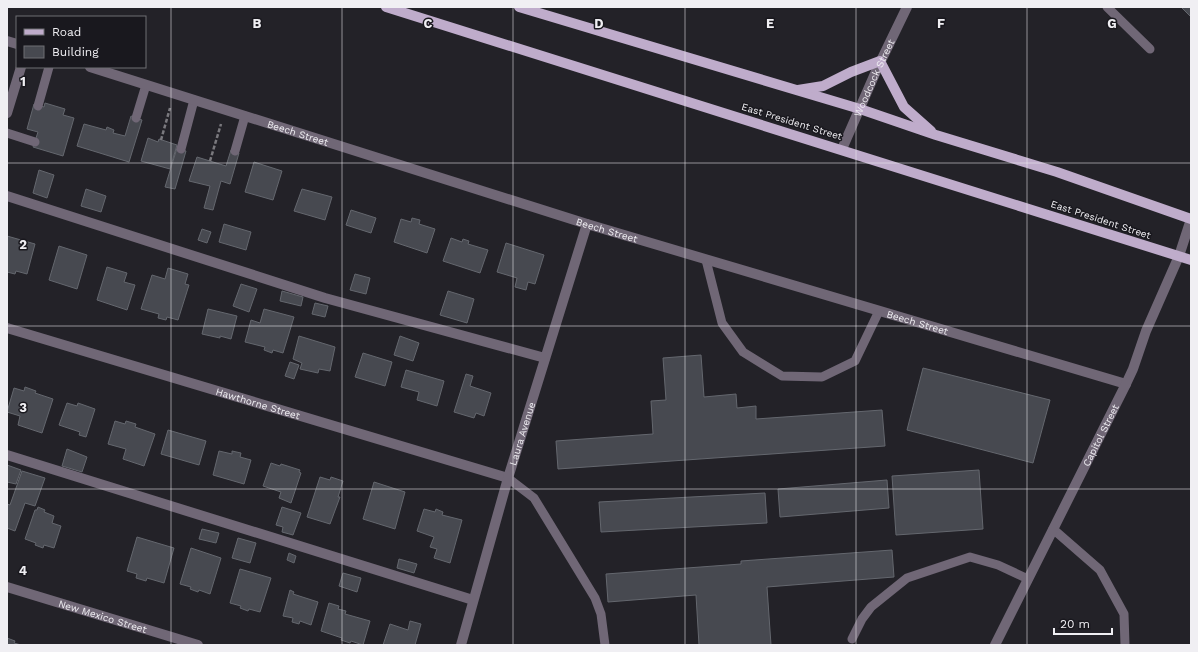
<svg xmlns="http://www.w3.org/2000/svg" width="1198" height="652" viewBox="0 0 1198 652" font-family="'Work Sans',sans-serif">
	<rect width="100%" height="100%" fill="#232228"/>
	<!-- building -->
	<g fill="#474950" stroke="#64676e">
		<polygon points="1181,7 1191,7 1191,17"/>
		<polygon points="45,103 65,109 63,115 74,118 63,156 33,147 38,132 27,129 34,104 44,107"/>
		<polygon points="131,116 142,120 129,162 77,146 84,124 106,130 107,127 114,130 113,133 125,136"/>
		<polygon points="148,138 158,142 159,139 177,145 170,169 141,161"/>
		<polygon points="177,148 186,151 175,189 165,187"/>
		<polygon points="231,150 239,153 230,184 221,181 213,210 204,208 210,186 189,181 197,157 226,166"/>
		<polygon points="254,162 282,171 273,200 245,192"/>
		<polygon points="39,170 54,175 47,198 33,193"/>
		<polygon points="86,189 106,196 101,212 81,206"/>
		<polygon points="302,189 332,197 325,220 294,211"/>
		<polygon points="351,210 376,218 371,233 346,225"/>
		<polygon points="412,218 420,220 419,224 435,229 427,253 394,242 401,219 411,222"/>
		<polygon points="224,224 251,232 246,250 219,242"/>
		<polygon points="202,229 211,232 207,243 198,240"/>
		<polygon points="7,236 35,244 27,274 16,271 15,274 7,272"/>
		<polygon points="451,238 462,242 463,239 469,241 468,244 488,250 480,273 443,261"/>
		<polygon points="506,243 544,255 535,284 528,282 526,290 515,287 517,278 497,272"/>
		<polygon points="59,246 87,255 77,289 49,280"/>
		<polygon points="107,267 127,273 124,282 135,285 127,310 97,300"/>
		<polygon points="168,268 188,274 185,284 189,285 178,320 167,317 166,320 158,318 159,314 141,309 152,275 165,279"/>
		<polygon points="355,274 370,278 366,294 350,290"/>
		<polygon points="241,284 257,289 249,312 233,306"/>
		<polygon points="282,291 303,297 301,306 280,301"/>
		<polygon points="448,291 474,299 467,323 440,315"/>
		<polygon points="315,303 328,306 325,317 312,314"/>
		<polygon points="208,309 237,316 231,339 220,336 220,338 202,334"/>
		<polygon points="264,309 294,317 283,353 273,350 272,353 264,350 265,347 245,342 251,320 260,323"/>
		<polygon points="299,336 335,347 330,371 319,369 318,373 300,369 302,363 293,359"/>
		<polygon points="400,336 419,343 413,361 394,355"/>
		<polygon points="363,353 392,362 385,386 355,377"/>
		<polygon points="701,355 704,397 736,394 737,408 756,406 756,419 882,410 885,446 558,469 556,441 653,434 651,401 666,400 663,358"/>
		<polygon points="290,362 299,365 294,379 285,376"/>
		<polygon points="923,368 1050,400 1033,463 907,430"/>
		<polygon points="406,370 444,381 437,406 417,400 419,392 401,387"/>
		<polygon points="466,374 473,376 470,386 491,393 484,416 476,413 474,418 454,412"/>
		<polygon points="25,387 36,391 35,393 53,399 42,433 18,425 20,416 7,412 14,388 24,391"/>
		<polygon points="67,403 77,406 78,403 95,409 86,437 79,435 80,432 59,425"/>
		<polygon points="115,421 125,424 126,421 136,424 135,427 155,434 144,466 123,459 126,449 108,444"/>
		<polygon points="168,430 206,441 199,465 161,454"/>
		<polygon points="67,449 87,457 82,472 62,466"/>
		<polygon points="219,451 232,454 232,451 241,453 240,457 251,460 244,484 213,475"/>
		<polygon points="271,463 280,466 281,464 300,470 299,472 301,473 291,503 279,498 281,492 263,486"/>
		<polygon points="7,465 21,470 16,484 7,482"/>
		<polygon points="979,470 983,529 896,535 892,476"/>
		<polygon points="22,471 45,478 35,506 25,503 15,531 7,528 7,504 10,505"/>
		<polygon points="320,477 330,480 331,477 343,481 338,497 340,497 330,524 307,517"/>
		<polygon points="887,480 889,508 780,517 778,489"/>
		<polygon points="374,482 405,492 395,529 363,519"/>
		<polygon points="765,493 767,523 601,532 599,502"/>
		<polygon points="38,507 45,510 44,512 54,516 52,523 61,526 54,548 44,545 43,548 35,545 36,543 25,539 35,510 37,510"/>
		<polygon points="282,507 301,513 293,535 282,532 283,527 276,525"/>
		<polygon points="424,509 435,512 436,509 443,512 442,515 462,520 450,563 434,558 437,549 430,547 434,537 417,531"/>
		<polygon points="202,529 219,533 216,543 199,539"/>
		<polygon points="137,537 174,548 164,583 147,578 146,581 136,578 137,574 127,571"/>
		<polygon points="238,538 256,543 250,563 232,558"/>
		<polygon points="191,548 221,558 210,594 199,590 198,592 190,589 191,587 180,584"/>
		<polygon points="892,550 894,577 767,587 771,645 699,645 696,595 608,602 606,574 741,564 741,561"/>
		<polygon points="289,553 296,556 294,563 287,560"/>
		<polygon points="399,559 417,564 414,573 397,568"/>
		<polygon points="240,569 271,578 260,612 249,609 248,611 240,608 241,606 230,603"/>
		<polygon points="343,573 361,578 357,592 339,586"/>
		<polygon points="290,590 294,592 293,594 318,602 311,625 300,621 299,624 292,622 293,618 283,616"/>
		<polygon points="329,603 339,606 338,609 346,611 345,614 370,621 363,645 351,641 350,643 341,640 342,638 321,631"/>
		<polygon points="410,621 421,624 415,645 383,645 390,624 408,630"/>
		<polygon points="7,638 15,641 14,643 21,645 7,645"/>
	</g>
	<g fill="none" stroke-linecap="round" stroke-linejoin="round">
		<!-- path -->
		<g stroke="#7a797e" stroke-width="2.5" stroke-dasharray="4 2" stroke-linecap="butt">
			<polyline points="161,140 170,108"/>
			<polyline points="210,161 221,124"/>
		</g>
		<!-- lane -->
		<g stroke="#706776" stroke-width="9">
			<polyline points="1107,7 1150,49"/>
			<polyline points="38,106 49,67"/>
			<polyline points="136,118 146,85"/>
			<polyline points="7,133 35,142"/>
			<polyline points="181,149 194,100"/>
			<polyline points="235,151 245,116"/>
			<polyline points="706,260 722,323 743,352 782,376 822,377 855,361 879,311"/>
			<polyline points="508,478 534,498 595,598 601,614 605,645"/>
			<polyline points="1053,529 1100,570 1124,614 1125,645"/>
			<polyline points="852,639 862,619 871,607 907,578 970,557 998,565 1028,579"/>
		</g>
		<!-- street -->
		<g stroke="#706776" stroke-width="10">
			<polyline points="7,41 17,44"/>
			<path id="s1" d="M90 67 587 224 1126 384"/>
			<polyline points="7,113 21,67"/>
			<path id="s2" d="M842 149 877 69 907 7"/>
			<polyline points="7,196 325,298 545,358"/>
			<path id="s3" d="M7 328 508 478"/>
			<polyline points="7,455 473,600"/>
			<path id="s4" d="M7 587 198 645"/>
			<path id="s5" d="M461 645 508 478 587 224"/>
			<path id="s6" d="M995 645 1126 384 1133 369 1146 331 1179 256 1191 219"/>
		</g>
		<!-- primary -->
		<g stroke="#bfaccb" stroke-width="10">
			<polyline points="386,7 1191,260"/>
			<polyline points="519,7 860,109 936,135 1057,172 1191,219"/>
			<polyline points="798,90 823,86 851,72 880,61 904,107 931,131"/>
		</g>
	</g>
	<!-- grid -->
	<path fill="none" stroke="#f0eff3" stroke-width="1" stroke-opacity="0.55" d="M171 7V645M342 7V645M513 7V645M685 7V645M856 7V645M1027 7V645M7 163H1191M7 326H1191M7 489H1191"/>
	<g text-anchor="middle" stroke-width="3" stroke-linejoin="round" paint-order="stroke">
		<!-- street labels -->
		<g font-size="10" fill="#f0eff3" stroke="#19181e">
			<text dy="4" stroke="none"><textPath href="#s2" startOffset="78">Woodcock Street</textPath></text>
			<text transform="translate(792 121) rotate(17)" y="4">East President Street</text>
			<text dy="4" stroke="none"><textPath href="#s1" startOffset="218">Beech Street</textPath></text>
			<text transform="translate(1101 219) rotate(18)" y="4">East President Street</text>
			<text dy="4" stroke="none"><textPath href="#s1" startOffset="542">Beech Street</textPath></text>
			<text dy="4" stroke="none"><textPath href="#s1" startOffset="866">Beech Street</textPath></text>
			<text dy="4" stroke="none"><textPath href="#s3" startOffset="262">Hawthorne Street</textPath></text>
			<text dy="4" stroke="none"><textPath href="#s5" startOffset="220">Laura Avenue</textPath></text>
			<text dy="4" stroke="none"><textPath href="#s6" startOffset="235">Capitol Street</textPath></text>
			<text dy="4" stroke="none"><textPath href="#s4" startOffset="100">New Mexico Street</textPath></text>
		</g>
	</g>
	<g font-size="13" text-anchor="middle" font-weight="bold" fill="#f0eff3" stroke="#19181e" stroke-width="3" stroke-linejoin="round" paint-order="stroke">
		<text x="257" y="28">B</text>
		<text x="428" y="28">C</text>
		<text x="599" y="28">D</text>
		<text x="770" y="28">E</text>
		<text x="941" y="28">F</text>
		<text x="1112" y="28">G</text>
		<text x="23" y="86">1</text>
		<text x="23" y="249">2</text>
		<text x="23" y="412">3</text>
		<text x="23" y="575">4</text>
	</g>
	<!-- border -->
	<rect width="1198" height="652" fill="none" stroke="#f0eff3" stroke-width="16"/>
	<!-- legend -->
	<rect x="16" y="16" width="130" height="52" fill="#19181e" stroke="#6f6e73"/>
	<rect x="24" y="29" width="20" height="6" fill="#bfaccb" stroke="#6f6e73"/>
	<text x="52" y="36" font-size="12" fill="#f0eff3">Road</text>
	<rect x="24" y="46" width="20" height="12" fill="#474950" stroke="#6f6e73"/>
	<text x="52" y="56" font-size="12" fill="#f0eff3">Building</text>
	<!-- scale -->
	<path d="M1054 628v6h58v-6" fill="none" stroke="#f0eff3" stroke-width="2"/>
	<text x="1060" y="628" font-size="12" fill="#f0eff3" stroke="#19181e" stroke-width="3" paint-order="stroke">20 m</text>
</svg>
